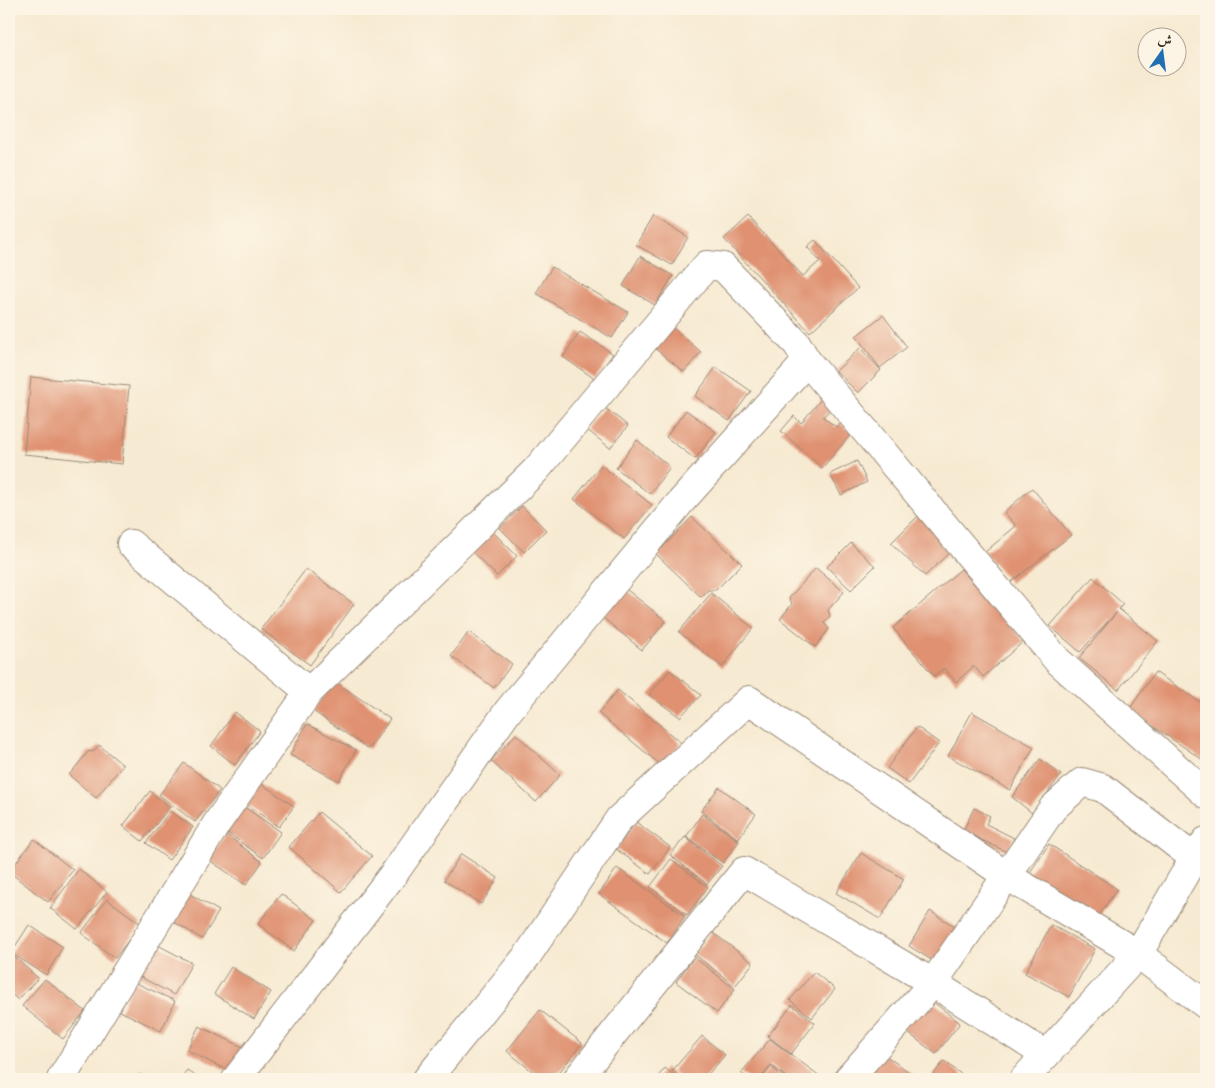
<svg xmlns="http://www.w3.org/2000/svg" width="1215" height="1088" viewBox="0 0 1215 1088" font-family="'IM FELL French Canon',Amiri,serif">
	<rect width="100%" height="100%" fill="#fcf5e5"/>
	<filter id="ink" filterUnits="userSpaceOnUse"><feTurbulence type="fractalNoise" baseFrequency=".02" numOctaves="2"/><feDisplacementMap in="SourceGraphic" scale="10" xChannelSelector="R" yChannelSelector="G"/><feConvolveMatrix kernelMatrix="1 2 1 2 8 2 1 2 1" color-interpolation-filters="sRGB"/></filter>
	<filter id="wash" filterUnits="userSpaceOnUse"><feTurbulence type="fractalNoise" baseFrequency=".0096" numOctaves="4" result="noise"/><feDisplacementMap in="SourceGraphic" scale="20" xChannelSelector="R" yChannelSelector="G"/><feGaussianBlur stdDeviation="1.12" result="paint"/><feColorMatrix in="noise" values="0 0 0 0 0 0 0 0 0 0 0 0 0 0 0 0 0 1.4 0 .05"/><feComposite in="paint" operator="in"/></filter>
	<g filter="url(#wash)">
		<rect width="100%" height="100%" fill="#f7ead2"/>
		<g id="blocks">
			<!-- building -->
			<g fill="#df9171">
				<polygon points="653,216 688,237 672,265 636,245"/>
				<polygon points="748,217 803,276 820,261 807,247 815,240 858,288 810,332 724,239"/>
				<polygon points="640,256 673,276 655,305 623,286"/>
				<polygon points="552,267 628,312 612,338 536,293"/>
				<polygon points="883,315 907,347 880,368 856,336"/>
				<polygon points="665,321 701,352 684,372 647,342"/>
				<polygon points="580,332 613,354 595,379 563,357"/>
				<polygon points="860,348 881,370 858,393 836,371"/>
				<polygon points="716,367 751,391 729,421 695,396"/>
				<polygon points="31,377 129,386 122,464 24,454"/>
				<polygon points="823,397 833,406 823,417 836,427 840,423 852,433 822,468 781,431 794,416 801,423"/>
				<polygon points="604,407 628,426 610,448 586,429"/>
				<polygon points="686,410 716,432 695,459 666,437"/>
				<polygon points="637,440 670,467 650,494 616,468"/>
				<polygon points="857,461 867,482 841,495 830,474"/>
				<polygon points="601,465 652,505 624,539 574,499"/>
				<polygon points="1032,488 1071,535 1010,583 985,552 1016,526 1004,512"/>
				<polygon points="522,506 546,530 524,552 500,528"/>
				<polygon points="919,515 953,549 925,576 891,543"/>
				<polygon points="692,517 742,564 716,590 708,590 701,597 656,554"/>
				<polygon points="492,531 517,556 497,576 471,551"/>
				<polygon points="851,543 875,566 851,590 827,567"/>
				<polygon points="816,568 844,592 828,610 830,616 824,623 829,629 815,647 780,619 792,604 789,598"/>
				<polygon points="306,569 354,604 310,665 261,629"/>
				<polygon points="961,569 1024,641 983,677 974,666 956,682 944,668 934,676 893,628"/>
				<polygon points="1093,577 1123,604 1119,609 1158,641 1118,690 1079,658 1117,612 1080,652 1050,626"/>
				<polygon points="626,589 666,621 642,650 602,617"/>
				<polygon points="711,593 753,628 722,667 679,632"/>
				<polygon points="469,632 512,664 494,688 451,656"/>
				<polygon points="670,670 701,695 680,717 649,695"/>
				<polygon points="1155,672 1206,706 1206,762 1129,710"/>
				<polygon points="334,681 390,719 369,749 313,711"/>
				<polygon points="618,690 681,743 662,766 598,713"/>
				<polygon points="235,712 260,731 235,765 211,746"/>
				<polygon points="972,712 1034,747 1010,790 948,756"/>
				<polygon points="307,724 356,750 339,781 290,755"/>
				<polygon points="917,727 939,743 909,784 887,768"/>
				<polygon points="516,734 560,775 536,802 491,761"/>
				<polygon points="99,745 123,765 96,798 69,775 89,751 93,752"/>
				<polygon points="1040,759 1061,775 1032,813 1012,797"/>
				<polygon points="184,763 220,790 195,822 159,795"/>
				<polygon points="256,780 294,806 279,827 241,801"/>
				<polygon points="719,787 756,814 738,839 701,811"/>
				<polygon points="150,791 170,807 142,841 123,826"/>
				<polygon points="243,806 281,832 263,858 225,831"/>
				<polygon points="974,808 990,816 986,824 1014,838 1007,852 963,831"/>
				<polygon points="170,811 193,827 169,860 146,843"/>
				<polygon points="319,812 372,856 341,892 289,847"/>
				<polygon points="702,814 739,841 723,863 686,837"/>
				<polygon points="636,822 670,847 650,874 616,849"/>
				<polygon points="226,834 262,862 246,885 209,860"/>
				<polygon points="685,837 722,866 707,884 670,855"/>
				<polygon points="34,839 73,870 48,902 9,872"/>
				<polygon points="1049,844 1117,889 1096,920 1028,875"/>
				<polygon points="861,853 904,879 880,919 836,893"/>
				<polygon points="461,854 498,878 481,904 444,880"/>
				<polygon points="671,859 708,887 687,915 650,887"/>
				<polygon points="617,868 685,916 667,943 599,894"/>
				<polygon points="79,869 107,892 77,929 50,908"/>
				<polygon points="183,890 219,911 202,939 166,917"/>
				<polygon points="281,894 316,920 294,951 258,924"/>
				<polygon points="107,899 141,924 115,958 81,933"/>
				<polygon points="930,911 960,930 938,964 909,946"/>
				<polygon points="29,925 63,947 46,975 11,953"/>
				<polygon points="1051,925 1095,949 1069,997 1025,973"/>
				<polygon points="712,932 753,963 735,986 694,954"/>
				<polygon points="154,943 192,963 174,995 137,975"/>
				<polygon points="9,952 38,978 18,1000 9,992"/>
				<polygon points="694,957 735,989 717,1013 676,982"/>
				<polygon points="231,967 271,992 254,1019 214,994"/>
				<polygon points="814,972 835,989 812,1018 790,1000"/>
				<polygon points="45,979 85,1011 63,1039 22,1006"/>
				<polygon points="134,982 175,1001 161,1031 120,1011"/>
				<polygon points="927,997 960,1023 936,1054 903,1029"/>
				<polygon points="792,1005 815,1023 791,1054 768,1036"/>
				<polygon points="540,1010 582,1043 554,1079 542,1079 507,1051"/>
				<polygon points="199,1026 245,1048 232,1073 187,1050"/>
				<polygon points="702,1036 725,1055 704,1079 682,1079 672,1071"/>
				<polygon points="770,1039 790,1054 824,1079 789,1079 771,1065 760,1079 749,1079 741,1073"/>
				<polygon points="879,1051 919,1079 874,1079 865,1072"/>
				<polygon points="944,1061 967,1079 930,1079"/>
				<polygon points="771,1067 787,1079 761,1079"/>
				<polygon points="665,1068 679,1079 656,1079"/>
				<polygon points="187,1070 200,1079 180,1079"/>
				<polygon points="140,1074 148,1079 137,1079"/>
			</g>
		</g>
	</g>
	<g filter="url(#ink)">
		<use href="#blocks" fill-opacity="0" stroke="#998a78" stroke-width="1"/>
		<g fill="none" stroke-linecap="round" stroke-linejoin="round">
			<defs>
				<g id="minor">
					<polyline points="131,544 309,692"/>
					<polyline points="61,1079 217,823 309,692 536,470 707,265 723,267 797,344 807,361 1057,660 1206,794"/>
					<polyline points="236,1079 398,868 508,711 679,504 807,361"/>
					<polyline points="427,1079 527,956 619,819 749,700 1007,876 1138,954 1206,1005"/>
					<polyline points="577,1079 744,871 933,983 1046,1055"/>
					<polyline points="848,1079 933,983 1053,808 1082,782 1103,788 1194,858"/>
					<polyline points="1024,1079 1138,954 1194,858 1206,841"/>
				</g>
			</defs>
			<!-- minor casing -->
			<use href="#minor" stroke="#998a78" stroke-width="30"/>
			<!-- minor -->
			<use href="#minor" stroke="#fff" stroke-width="28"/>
		</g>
	</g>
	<!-- margin -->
	<rect width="1215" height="1088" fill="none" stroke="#fcf5e5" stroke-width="30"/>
	<!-- north arrow -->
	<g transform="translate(1162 52) rotate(14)"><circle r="24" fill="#fcf5e5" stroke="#afa495"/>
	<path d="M0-4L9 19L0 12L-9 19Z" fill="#1f6fb2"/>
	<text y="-8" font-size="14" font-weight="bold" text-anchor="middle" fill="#3b2a1e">ش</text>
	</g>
</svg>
